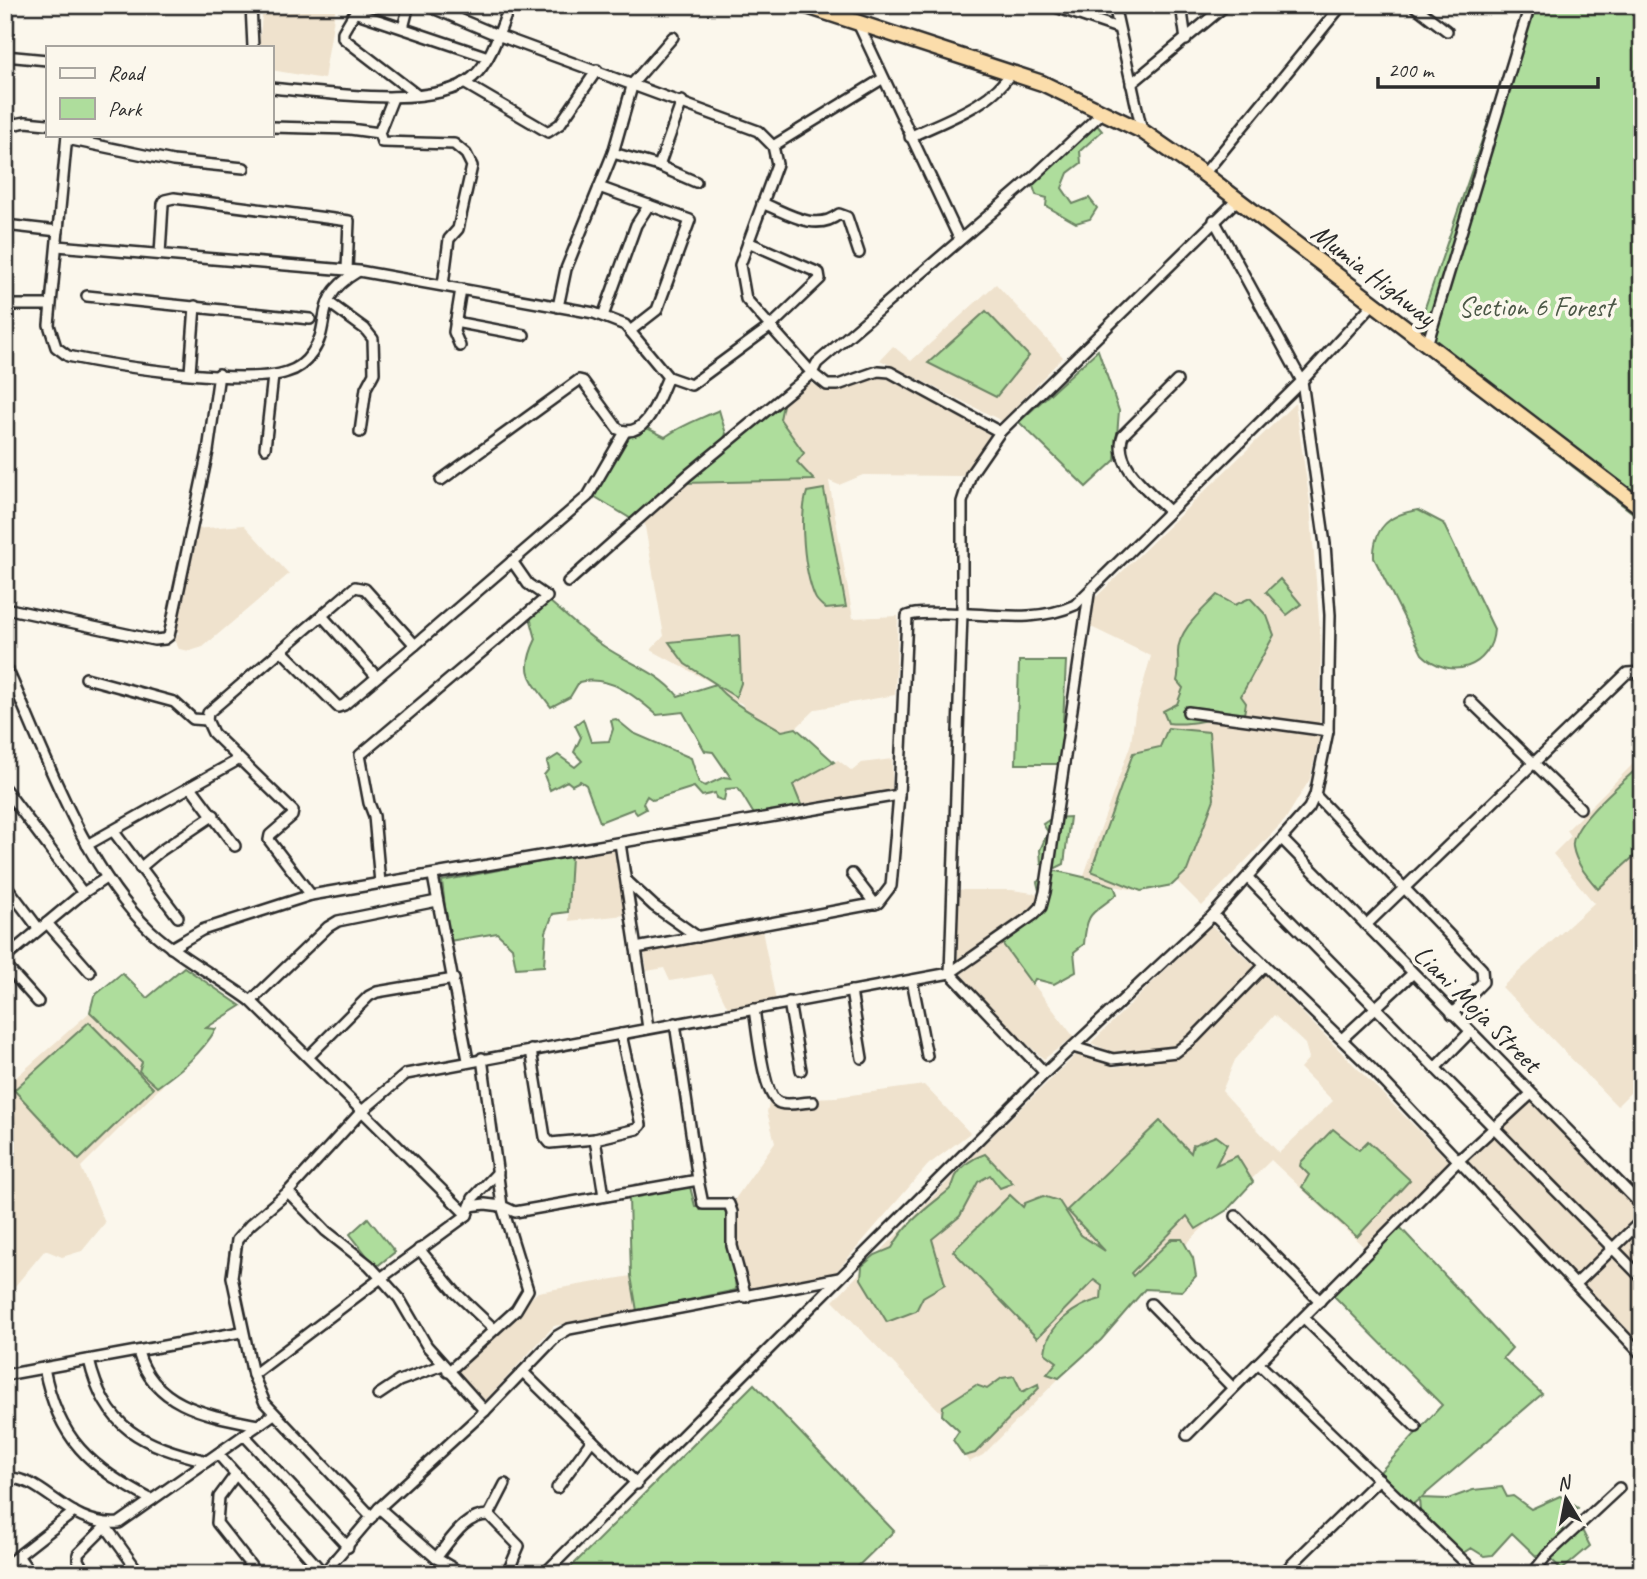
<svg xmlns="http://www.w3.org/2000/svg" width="1647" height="1579" viewBox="0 0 1647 1579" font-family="Caveat,sans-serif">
	<rect width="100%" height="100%" fill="#fbf7ec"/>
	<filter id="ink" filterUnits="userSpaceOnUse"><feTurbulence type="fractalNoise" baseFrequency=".0143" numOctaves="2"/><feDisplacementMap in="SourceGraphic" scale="14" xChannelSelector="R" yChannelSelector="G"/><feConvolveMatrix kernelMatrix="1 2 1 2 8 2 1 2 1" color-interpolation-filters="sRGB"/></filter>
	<g filter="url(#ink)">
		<!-- built -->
		<g fill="#efe2cd" fill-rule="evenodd">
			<polygon points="263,5 336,5 324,79 271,70 271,47 259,47"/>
			<polygon points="996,284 1063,357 1002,421 880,360 893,346 911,361"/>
			<polygon points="882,374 994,432 962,476 863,475 839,485 829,481 853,618 898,616 895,695 816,709 796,728 782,731 747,711 741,703 725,698 716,685 651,650 664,636 644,521 684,483 813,480 797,462 803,453 780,419 784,400 809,382 821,388"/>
			<polygon points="1295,403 1310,503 1321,645 1320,735 1310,779 1285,820 1202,906 1177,881 1172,885 1141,891 1114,886 1093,877 1083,878 1131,743 1135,713 1151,656 1091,627 1092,601"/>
			<polygon points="244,525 289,574 203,647 190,651 179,649 174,639 179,633 173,628 194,529"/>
			<polygon points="1642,755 1642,1081 1617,1106 1502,987 1594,903 1553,854 1571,836 1567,830"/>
			<polygon points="892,759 892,790 802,807 793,785 838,760 852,771 862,763"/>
			<polygon points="618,848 625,915 569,921 571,856"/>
			<polygon points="958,890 1012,890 1040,894 1038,906 958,961"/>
			<polygon points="1211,925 1256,967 1176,1046 1153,1054 1118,1055 1091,1043"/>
			<polygon points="762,930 776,1001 728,1008 711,974 670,981 664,968 647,971 644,950"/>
			<polygon points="1002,943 1074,1037 1044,1059 1006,1025 961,974"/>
			<path d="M1263 973 1449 1161 1364 1247 1271 1160 1128 1302 1131 1306 983 1455 969 1462 953 1440 959 1431 833 1301 980 1148 1077 1054 1115 1067 1177 1056ZM1274 1015 1305 1044 1309 1058 1300 1068 1333 1101 1279 1153 1222 1091 1235 1060Z"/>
			<polygon points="90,1012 163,1085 81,1167 105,1223 82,1251 62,1257 45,1250 5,1298 5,1087"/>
			<polygon points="924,1085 970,1133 928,1165 836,1272 797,1285 749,1293 738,1249 733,1202 775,1142 767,1112 772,1091 787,1099 836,1097"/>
			<polygon points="1532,1098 1642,1210 1642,1363 1466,1161"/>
			<polygon points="631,1276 637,1311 554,1326 483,1403 453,1372 538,1292"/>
		</g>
		<!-- green -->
		<g fill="#aedd9c" stroke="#6c8464" stroke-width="2">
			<polygon points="1528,5 1642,5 1642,520 1413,343"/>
			<polygon points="1096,124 1102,131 1080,151 1081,163 1068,173 1062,188 1073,204 1089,198 1097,208 1090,219 1076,223 1046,206 1047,198 1036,195 1032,183"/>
			<polygon points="986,311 1029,356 996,397 928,363"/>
			<polygon points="1098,350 1119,411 1115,460 1086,487 1019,422"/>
			<polygon points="784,400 780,419 804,453 797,462 814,480 684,483"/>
			<path d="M719 410 726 434 722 442 633 520 592 495 625 440 645 427 665 437C682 425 700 419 719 410Z"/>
			<path d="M824 489V490L846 607 826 609C822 605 817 602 815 597 804 572 799 517 807 492Z"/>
			<path d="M1418 510 1443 523 1494 629C1492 667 1450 682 1422 654L1374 558C1373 528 1389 514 1418 510Z"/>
			<polygon points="1280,579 1301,604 1287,615 1266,592"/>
			<path d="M1217 595 1235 605 1250 598 1267 616 1274 635 1241 696 1246 703 1244 714C1218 716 1193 726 1168 723L1163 711 1177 704 1183 688 1177 681C1180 670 1178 663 1178 652 1178 630 1203 610 1217 595Z"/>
			<path d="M549 601C568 617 585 634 605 647 630 664 659 672 678 696L716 684 685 664 669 642 739 635 741 683 736 697 716 685C727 702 763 719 782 731L796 728 834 762 793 785 802 807 755 816 738 788 726 789 724 801 716 798 715 793 702 796 694 787 653 800 647 796 643 803 646 809 637 814 633 809 600 822 586 785 580 781 572 785 567 781 550 790 544 775 549 769 547 762 558 755 575 767 582 761 574 752 581 737 575 725 583 719 591 742 609 741 613 729 611 720 616 719 633 733 691 758 699 783 705 786 724 777 731 778 713 752 705 751 683 712 657 715C634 695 610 675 579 682L570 697 551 707C531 679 519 674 536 639L530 617Z"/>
			<polygon points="1019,661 1066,661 1061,764 1016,764"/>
			<polygon points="1168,728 1209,732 1214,799 1187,871 1172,885 1141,891 1091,871 1133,753 1160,747"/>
			<path d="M1642 764V849L1598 889C1587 876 1576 864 1573 847 1569 825 1625 780 1642 764Z"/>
			<polygon points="1070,817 1064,864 1056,868 1041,864 1040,850 1048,832 1043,824 1052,818"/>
			<polygon points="571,856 568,912 553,914 546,932 544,966 516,968 512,947 497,933 449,941 442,881"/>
			<path d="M1056 871C1077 875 1094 879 1114 886L1117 894C1093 915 1087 908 1084 944L1074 952 1076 972 1054 984 1035 979 1032 984 1002 943 1044 911 1037 882Z"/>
			<path d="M184 967 241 1006 206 1028 216 1029C201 1054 180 1071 157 1087L139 1071 142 1062 90 1012 94 996 122 973 147 998Z"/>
			<polygon points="89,1022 153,1088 79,1160 14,1090"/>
			<path d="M1160 1121 1191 1153 1193 1145 1216 1136 1227 1144 1216 1165 1237 1156 1253 1182 1227 1210 1196 1229 1187 1216 1131 1273 1133 1276 1172 1239H1182L1193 1258 1196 1276 1182 1291 1145 1289 1101 1340 1059 1378 1047 1374 1057 1362 1045 1353C1047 1326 1075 1305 1101 1299L1102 1286 1094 1280 1037 1338 953 1251 1010 1195 1023 1207 1025 1203 1043 1196 1059 1201 1081 1235 1105 1251 1067 1210Z"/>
			<polygon points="1333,1129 1359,1150 1368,1141 1410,1180 1357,1237 1302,1187 1309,1175 1300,1166 1301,1162"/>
			<path d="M985 1154 1013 1183 1000 1188 990 1175 978 1182 960 1216 932 1239 945 1284 923 1297 916 1311 887 1322 861 1279 862 1266 875 1255 892 1248C906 1222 927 1208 949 1190 954 1186 953 1182 956 1176 963 1164 973 1158 985 1154Z"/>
			<polygon points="690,1187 695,1206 727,1208 736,1290 637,1311 631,1276 629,1197"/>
			<polygon points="368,1218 395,1252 376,1267 350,1234"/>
			<polygon points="1399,1226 1512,1348 1503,1358 1542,1394 1421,1498 1448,1499 1473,1490 1502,1487 1507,1497 1513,1496 1531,1509 1560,1496 1578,1508 1560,1530 1581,1528 1590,1546 1562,1570 1553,1561 1536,1556 1512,1533 1492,1555 1484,1556 1471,1548 1463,1553 1420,1511 1419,1499 1411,1506 1379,1473 1442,1405 1332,1294"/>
			<polygon points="1014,1376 1022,1392 1038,1384 1039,1388 975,1453 964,1456 953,1440 959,1431 942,1415 943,1406 976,1385 987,1389 1002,1378"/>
			<polygon points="754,1384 894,1531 850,1574 564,1574"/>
		</g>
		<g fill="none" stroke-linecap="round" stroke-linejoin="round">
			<defs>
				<g id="minor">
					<polyline points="251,5 253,47"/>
					<polyline points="359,5 343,32 343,38 417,95"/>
					<polyline points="426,5 497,35 758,131 773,146 777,164 740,265 746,299 812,373 827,385 838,385 878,371 890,372 1000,432"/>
					<polyline points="624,5 625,6"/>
					<polyline points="1050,5 1118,28"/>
					<polyline points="1114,5 1142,131"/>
					<polyline points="1181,5 1186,40"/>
					<polyline points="1413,5 1447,31"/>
					<polyline points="357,13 488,57"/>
					<polyline points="857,21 959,238"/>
					<polyline points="403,28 409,5"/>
					<polyline points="5,56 47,60"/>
					<polyline points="464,83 548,132 560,124 597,70"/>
					<polyline points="1131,84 1226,5"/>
					<path d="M271 88C319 92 436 111 473 77 492 60 500 29 510 5"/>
					<polyline points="393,98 379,133 382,142 454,144 466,154 472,166 458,229 449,239 443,285"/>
					<polyline points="271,127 350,129 379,133"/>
					<path d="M67 135 49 325 56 347 68 356C113 366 247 386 287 372 298 369 306 362 312 353 333 324 311 299 357 272"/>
					<path d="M910 137C942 121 993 105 1011 72"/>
					<polyline points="67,139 173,161 244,168"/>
					<polyline points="773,146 882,79"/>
					<polyline points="613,153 659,166 696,182"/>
					<polyline points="5,154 10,125 26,122 47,124"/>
					<polyline points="659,166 682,101"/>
					<polyline points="1204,174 1342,5"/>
					<polyline points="599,187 690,220 657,310 630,331"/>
					<path d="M762 203C787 213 816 233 839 214L847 217 859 253"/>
					<polyline points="5,225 58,231"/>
					<polyline points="57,246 359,271 594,313 625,325 668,377 691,385 771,326 820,279 819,273 748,242"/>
					<polyline points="160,254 163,204 165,200 174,198 349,221 347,270"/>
					<polyline points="87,296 310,319"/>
					<polyline points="328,302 365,329 373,339 374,373 366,388 360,432"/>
					<polyline points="5,305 49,305"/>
					<polyline points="558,307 566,269 613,153 633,83 673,37"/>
					<polyline points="603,316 636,225 649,205"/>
					<polyline points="455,322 524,335"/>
					<polyline points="1427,345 1530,5"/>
					<polyline points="460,346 454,332 461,289"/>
					<polyline points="190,372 195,306"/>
					<polyline points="265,448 273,376"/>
					<path d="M441 480 579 380 583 381 618 429C647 441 659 396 668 377"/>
					<path d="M1168 510C1150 492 1112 464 1123 435L1177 381"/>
					<polyline points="568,582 688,475 812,373 817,363 1031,179 1104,111"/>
					<polyline points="5,608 154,640 165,639 169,636 208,451 219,374"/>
					<polyline points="323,617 376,676"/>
					<polyline points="415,645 588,496 625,432"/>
					<polyline points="283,652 338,707 344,705 415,645 365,589 355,587 208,713 207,720 213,733 293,811 292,816 270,835 269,840 311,895"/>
					<path d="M5 664C43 748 83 867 150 930 180 958 219 977 251 1001L467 1215"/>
					<polyline points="86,678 174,702 193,719 207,720"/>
					<polyline points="1470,701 1580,808"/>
					<polyline points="1188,712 1328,731"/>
					<polyline points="191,787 235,846"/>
					<polyline points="5,789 83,893"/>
					<polyline points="1315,795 1482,969 1483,982 1452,1014"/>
					<polyline points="114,832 178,917"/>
					<polyline points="1283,840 1642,1206"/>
					<polyline points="620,843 648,1028"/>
					<polyline points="87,845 238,760"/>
					<polyline points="140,868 159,852 214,815"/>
					<polyline points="852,874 875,904"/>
					<polyline points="433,876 468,1060"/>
					<polyline points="1248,878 1642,1278"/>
					<polyline points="627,881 654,906 698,937"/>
					<polyline points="380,883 374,816 369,803 360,755 547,597 528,584 512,561"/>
					<polyline points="5,884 39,929"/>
					<polyline points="1213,915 1371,1068 1642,1355"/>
					<polyline points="47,923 90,972"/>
					<polyline points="1366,925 1627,673 1642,672"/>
					<path d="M171 948 202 930 311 895 899 795 907 616C917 612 929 614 940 613 985 612 1032 625 1075 605L1302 381 1372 305"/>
					<polyline points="636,948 878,903 891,886 899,795"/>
					<polyline points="5,958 83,893 106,878"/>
					<polyline points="5,965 38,1002"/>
					<polyline points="912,980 927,1056"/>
					<polyline points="851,991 862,1058"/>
					<polyline points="251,1001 328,927 338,921 437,901"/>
					<polyline points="789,1002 801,1070"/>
					<path d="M754 1009C757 1026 763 1099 780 1103 789 1106 803 1102 813 1102"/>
					<polyline points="1342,1039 1412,974"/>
					<polyline points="1073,1047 1113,1059 1176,1052 1194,1038 1263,967"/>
					<polyline points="531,1050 545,1137 550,1143 595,1139 637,1129 641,1125 621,1034"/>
					<polyline points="309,1056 369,996 377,992 454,979"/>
					<polyline points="482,1058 502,1206 515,1212 698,1180 675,1023"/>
					<polyline points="1436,1067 1470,1032"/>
					<polyline points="1045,1073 950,973 962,613 962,502 971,474 1000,432 1237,200"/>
					<polyline points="595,1139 604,1196"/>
					<polyline points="698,1180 703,1204 729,1204 732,1212 732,1246 746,1297"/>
					<polyline points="288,1192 326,1231 369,1265 381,1278 467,1215 473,1198 498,1172"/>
					<polyline points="1236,1216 1320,1301"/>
					<polyline points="419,1249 456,1293 494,1329"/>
					<polyline points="1576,1284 1642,1220"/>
					<polyline points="1151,1304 1232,1387"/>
					<polyline points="1304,1318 1416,1427"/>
					<path d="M138 1352C154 1407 208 1415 258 1425"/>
					<path d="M89 1360C105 1429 142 1445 207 1461"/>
					<polyline points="1258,1363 1477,1574"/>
					<path d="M44 1368C58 1440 90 1467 152 1500"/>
					<polyline points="448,1372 516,1310 528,1290 502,1206 485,1204 470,1206"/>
					<polyline points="523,1372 637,1484"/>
					<polyline points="5,1375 241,1332"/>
					<polyline points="253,1375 381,1278 399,1298 427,1346 485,1411"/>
					<polyline points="378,1395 399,1381 443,1365"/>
					<polyline points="244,1435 348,1547"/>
					<polyline points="1187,1435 1457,1162 1531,1094"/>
					<polyline points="218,1454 323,1573"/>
					<polyline points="236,1474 219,1497 217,1523 251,1566 243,1574"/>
					<path d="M5 1478C44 1475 66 1527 119 1523L274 1414"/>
					<polyline points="557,1488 592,1440"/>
					<polyline points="379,1508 436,1558 463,1574"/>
					<polyline points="489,1515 505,1484"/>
					<polyline points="372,1517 265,1403 253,1375 232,1277 237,1240 250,1225 288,1192 362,1111 406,1074 950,973 1033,915 1041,907 1045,892 1089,594"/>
					<polyline points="104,1524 140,1574"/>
					<polyline points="19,1557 31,1574"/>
					<path d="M436 1558C451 1540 464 1515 489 1515L519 1546 507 1574"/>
					<polyline points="5,1566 74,1512"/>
					<polyline points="86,1574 78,1560 78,1554 106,1526"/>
					<polyline points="323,1574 379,1508 485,1411 557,1336 569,1329 839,1278"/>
					<polyline points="544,1574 1045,1073 1213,915 1309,808 1315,795 1328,731 1330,615 1325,544 1302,381 1214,220"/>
					<polyline points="1282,1574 1379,1479"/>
					<polyline points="1532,1574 1547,1555 1619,1488"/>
				</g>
				<polyline id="highway" points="804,5 1042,83 1142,131 1204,174 1642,508"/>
			</defs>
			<!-- minor casing -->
			<use href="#minor" stroke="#2b2b2b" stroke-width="14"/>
			<!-- highway casing -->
			<use href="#highway" stroke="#2b2b2b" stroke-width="19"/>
			<!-- minor -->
			<use href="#minor" stroke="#fbf7ec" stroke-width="9"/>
			<!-- highway -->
			<use href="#highway" stroke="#fbddab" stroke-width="14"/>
		</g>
	</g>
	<g text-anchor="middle" stroke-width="7" stroke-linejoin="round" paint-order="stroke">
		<!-- street labels -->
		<g font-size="28" fill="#2b2b2b" stroke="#fbf7ec">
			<text transform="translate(1374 274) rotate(38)" y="10">Mumia Highway</text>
			<text transform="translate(1478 1008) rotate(45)" y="10">Liani Moja Street</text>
		</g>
		<!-- park labels -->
		<g font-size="28" fill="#4c5847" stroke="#fbf7ec">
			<text x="1536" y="316">Section 6 Forest</text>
		</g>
	</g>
	<!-- margin -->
	<rect width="1647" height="1579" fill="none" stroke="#fbf7ec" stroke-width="28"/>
	<rect x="14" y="14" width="1619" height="1551" fill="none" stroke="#2b2b2b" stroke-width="2.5" filter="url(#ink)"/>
	<!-- legend -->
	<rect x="46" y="46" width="228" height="91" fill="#fbf7ec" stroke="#a8a59f" stroke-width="2"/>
	<rect x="60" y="68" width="35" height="10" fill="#fbf7ec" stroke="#a8a59f" stroke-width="2"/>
	<text x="108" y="80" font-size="21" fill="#2b2b2b">Road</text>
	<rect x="60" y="98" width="35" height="21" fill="#aedd9c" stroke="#a8a59f" stroke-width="2"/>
	<text x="108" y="116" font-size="21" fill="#2b2b2b">Park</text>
	<!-- north arrow -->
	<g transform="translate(1566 1499) rotate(350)" stroke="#fbf7ec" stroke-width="5" paint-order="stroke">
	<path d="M0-5L12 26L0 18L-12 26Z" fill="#2b2b2b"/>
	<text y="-10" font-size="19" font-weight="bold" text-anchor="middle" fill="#2b2b2b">N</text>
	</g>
	<!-- scale -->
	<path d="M1378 77v10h220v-10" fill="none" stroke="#2b2b2b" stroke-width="3.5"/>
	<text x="1388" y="77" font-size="21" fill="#2b2b2b" stroke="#fbf7ec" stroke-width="5" paint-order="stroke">200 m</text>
</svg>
